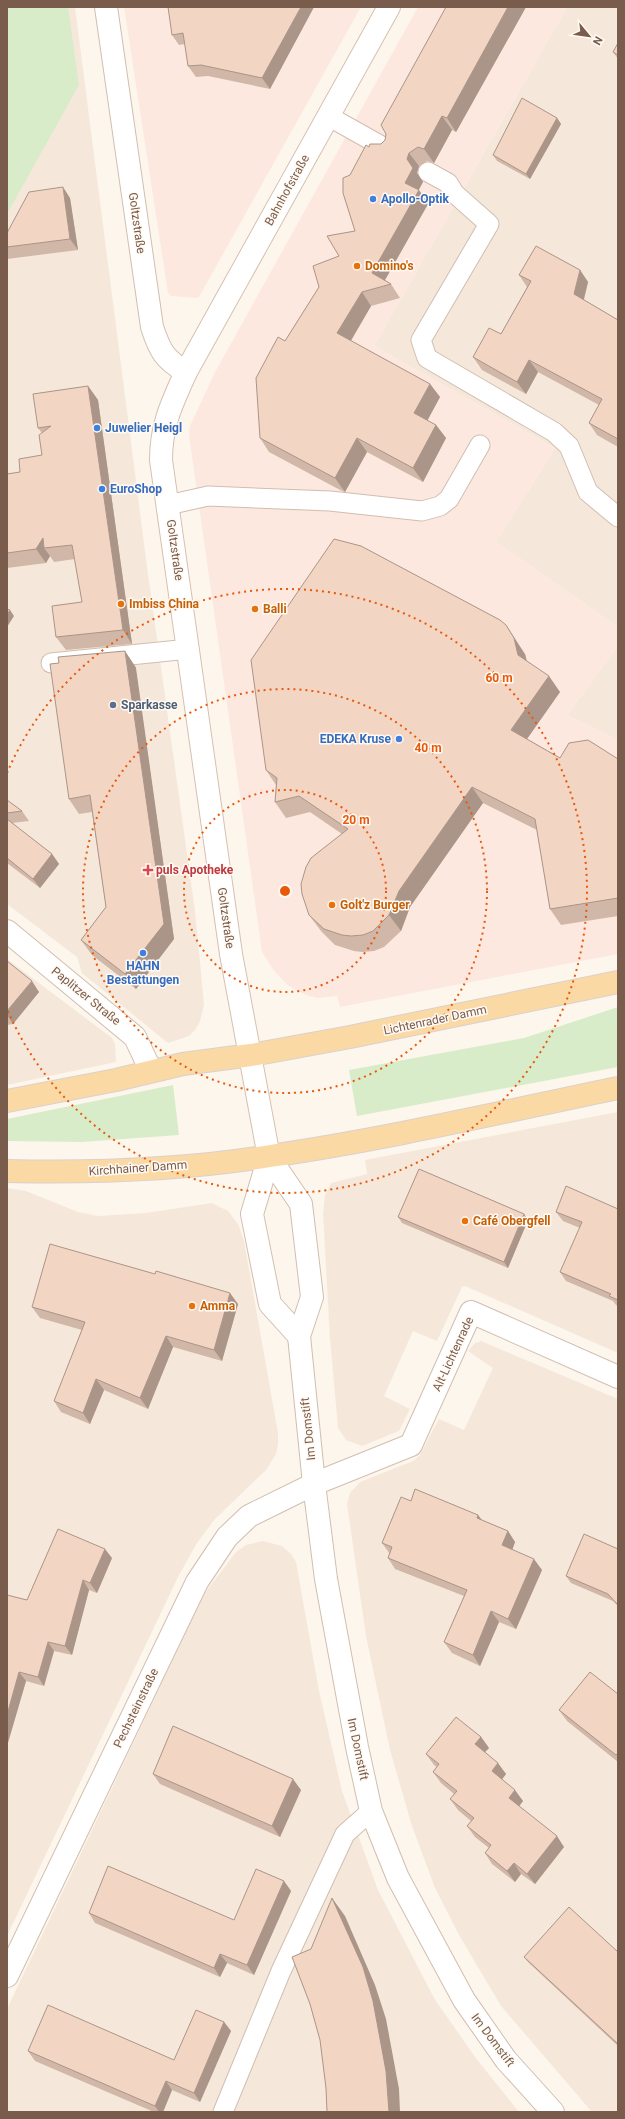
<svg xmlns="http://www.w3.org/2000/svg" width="625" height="2119" viewBox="0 0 625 2119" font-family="Roboto,sans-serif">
	<rect width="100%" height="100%" fill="#fdf6ec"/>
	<!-- residential -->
	<g fill="#f5e8da">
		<polygon points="7,7 75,7 147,567 195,911 201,973 204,1005 200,1021 195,1030 189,1036 168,1043 82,973 77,957 7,904"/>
		<polygon points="567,7 618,7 618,627 496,542 555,448 374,346"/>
		<polygon points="618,646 618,740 567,715"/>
		<polygon points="7,959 112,1038 115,1044 116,1062 7,1085"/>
		<polygon points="618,1112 618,1353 465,1286 462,1287 437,1341 413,1331 384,1396 410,1409 399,1431 362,1446 346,1440 338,1428 330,1338 323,1213 325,1195 331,1183 367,1174 365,1160"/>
		<polygon points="7,1188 26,1191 78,1212 98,1216 146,1213 212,1203 228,1211 238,1224 244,1241 278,1433 278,1444 276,1454 266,1470 214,1520 197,1543 178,1577 7,1936"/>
		<polygon points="481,1341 618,1399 618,2112 592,2112 501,2006 459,1935 435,1888 412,1826 390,1750 366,1636 347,1504 350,1493 360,1482 413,1461 419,1456 439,1419 464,1430 493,1368 468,1351 475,1343"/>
		<polygon points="263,1541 282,1546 291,1554 296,1562 319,1691 342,1791 378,1890 434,1998 475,2057 519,2112 7,2112 7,2009 204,1594 236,1552 246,1545"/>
	</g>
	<!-- commercial -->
	<g fill="#fde8e0">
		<polygon points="124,7 361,7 199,297 196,298 171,296 168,293"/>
		<polygon points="418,7 567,7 374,346 555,448 496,542 618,627 618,646 567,715 618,740 618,954 340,1007 337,996 317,998 306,995 289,986 275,972 262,952 189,435 190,426 214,374"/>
	</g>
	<!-- green -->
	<g fill="#d8ecc9">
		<polygon points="7,7 68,7 79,85 7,214"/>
		<polygon points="618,1007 618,1067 357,1116 349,1070 524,1038"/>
		<polygon points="173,1085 179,1135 82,1142 7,1141 7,1119"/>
	</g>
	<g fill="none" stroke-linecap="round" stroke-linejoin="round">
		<defs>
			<g id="lane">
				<polyline points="328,116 385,148"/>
				<polyline points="428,172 448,183 454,193 489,224 421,340 427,358 554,432 569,446 588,492 618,517"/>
				<polyline points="168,505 208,496 330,501 422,511 440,506 449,499 480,445"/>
				<polyline points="51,663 189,649"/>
				<polyline points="223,2112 281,1971 345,1834 371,1811"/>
			</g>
			<g id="street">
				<path d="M106 7 152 327C160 351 164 359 186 372"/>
				<polyline points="7,931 135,1037 151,1071"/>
				<polyline points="269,1157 301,1204 312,1297 299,1336 314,1484 326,1579 357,1747 371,1811 398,1878 464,2000 506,2060 553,2112"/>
				<polyline points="269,1157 252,1214 270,1304 299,1336"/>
				<polyline points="7,1976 197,1582 227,1537 249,1516 314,1484 411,1445 471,1312 618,1377"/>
			</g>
			<path id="secondary" d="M269 1157 231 954 161 460C161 425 172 403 186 372L389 7"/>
			<g id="primary">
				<polyline points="7,1101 116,1080 183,1064 251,1055 350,1037 618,982"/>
				<path d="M7 1171C95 1173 184 1170 270 1156 387 1139 502 1112 618 1088"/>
			</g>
		</defs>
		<!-- lane casing -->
		<use href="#lane" stroke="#d1beb0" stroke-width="21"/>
		<!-- street casing -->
		<use href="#street" stroke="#d1beb0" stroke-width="24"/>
		<!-- secondary casing -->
		<use href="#secondary" stroke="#d6c0b0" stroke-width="24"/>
		<!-- primary casing -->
		<use href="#primary" stroke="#dad1cd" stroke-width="24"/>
		<!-- lane -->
		<use href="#lane" stroke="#fff" stroke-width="19"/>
		<!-- street -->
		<use href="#street" stroke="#fff" stroke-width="22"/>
		<!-- secondary -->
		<use href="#secondary" stroke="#fff" stroke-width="22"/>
		<!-- primary -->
		<use href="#primary" stroke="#fbd9a5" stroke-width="22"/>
	</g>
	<!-- wall -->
	<g fill="#d1b7a8">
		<polygon points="314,7 270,89 208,76 196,77 188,66 185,44 179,45 172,35"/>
		<polygon points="446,7 526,7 456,132 452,130 434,163 427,161 419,166 417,173 423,182 418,190 428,204 385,280 391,284 400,298 371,306 351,341 430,384 440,397 427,420 436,425 446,438 423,482 367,452 345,492 342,491 269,452 260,438 285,341 339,256 355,231 350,175 369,147 381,144 385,140"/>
		<polygon points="618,43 618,59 613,52"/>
		<polygon points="557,118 561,124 530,179 497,161 493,155"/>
		<polygon points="70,198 78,250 7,259 7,233"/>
		<polygon points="580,270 588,282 584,300 618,320 618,447 597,435 589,423 599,405 538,372 526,394 482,370 473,357 501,334 527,287 519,275"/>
		<polygon points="88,386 98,400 132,644 66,650 56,637 82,602 75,559 54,562 50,556 46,563 7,568 7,474 20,472 42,455 42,433 38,428"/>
		<polygon points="525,654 527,661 560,692 527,739 560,758 618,759 618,916 561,925 550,909 537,830 483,803 410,907 401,931 384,947 374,951 362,952 354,951 335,945 321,931 309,915 342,834 310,812 286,818 275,802 276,785 266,770"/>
		<polygon points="135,666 174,939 136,989 92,955 81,940 106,907 92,812 79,814 69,799"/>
		<polygon points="7,800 22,811 29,821 12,823 52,854 59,864 40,888 7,863"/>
		<polygon points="7,961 39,992 13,1024 7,1025"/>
		<polygon points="618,1209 618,1306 616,1305 613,1301 566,1281 560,1272 580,1228 563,1221 556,1212"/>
		<polygon points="524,1214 528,1220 508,1268 402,1223 398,1217"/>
		<polygon points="238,1304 222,1361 173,1347 148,1409 104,1390 90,1424 61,1412 54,1401 82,1330 40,1318 32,1307"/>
		<polygon points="411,1501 478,1515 482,1520 508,1531 515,1542 512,1550 542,1570 516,1629 499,1622 480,1666 452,1653 444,1642 464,1596 395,1569 388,1558 390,1554 382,1543"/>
		<polygon points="618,1549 618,1606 613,1601 571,1583 566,1576"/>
		<polygon points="112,1558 97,1593 89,1590 72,1655 54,1651 44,1686 26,1681 7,1746 7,1595 27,1600"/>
		<polygon points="618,1694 618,1762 567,1721 559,1710"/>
		<polygon points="481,1737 489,1748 485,1752 506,1774 502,1779 523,1801 519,1806 564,1847 535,1884 521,1874 515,1882 492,1864 485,1853 489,1848 475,1837 467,1826 471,1821 458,1810 450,1799 454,1794 441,1783 433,1772 437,1767 434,1765 426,1754"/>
		<polygon points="153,1774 301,1790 280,1837 160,1784"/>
		<polygon points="284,1881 291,1891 254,1975 227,1963 220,1977 95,1923 89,1913 234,1920"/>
		<polygon points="618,1952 618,2046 528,1962 524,1957"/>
		<polygon points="224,2022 231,2031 200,2102 172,2090 163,2112 154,2112 35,2061 28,2051 174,2060"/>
	</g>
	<!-- shaded-wall -->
	<g fill="#aa9588">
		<polygon points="301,7 314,7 270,89 262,78"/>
		<polygon points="508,7 526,7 456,132 447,118"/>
		<polygon points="442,116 452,130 434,163 424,149"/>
		<polygon points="557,118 561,124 530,179 526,174"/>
		<polygon points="409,153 419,166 417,173 423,182 415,197 405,183 407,159"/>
		<polygon points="63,187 70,198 78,250 70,239"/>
		<polygon points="419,190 428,204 381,287 372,273"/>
		<polygon points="580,270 588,282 582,306 574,294"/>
		<polygon points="362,292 371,306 347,347 337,333"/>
		<polygon points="529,360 538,372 526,394 517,382"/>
		<polygon points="430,384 440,397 424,427 414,413"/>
		<polygon points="88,386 98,400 132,644 123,630"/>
		<polygon points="436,425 446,438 423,482 413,468"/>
		<polygon points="357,438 367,452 345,492 335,478"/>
		<polygon points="43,538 44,548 50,556 46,563 36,549"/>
		<polygon points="10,610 14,616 7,627 7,614"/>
		<polygon points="506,625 525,654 529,671 518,655"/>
		<polygon points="125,651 135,666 136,668 174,939 136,989 125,974"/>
		<polygon points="549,676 560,692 522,746 511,730"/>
		<polygon points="472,787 483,803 410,907 401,931 389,915 399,891"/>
		<polygon points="52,854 59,864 40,888 33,879"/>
		<polygon points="32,981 39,992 13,1024 7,1015 7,1011"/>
		<polygon points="524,1214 528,1220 508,1268 504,1262"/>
		<polygon points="230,1293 238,1304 222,1361 214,1350"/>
		<polygon points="166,1336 173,1347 148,1409 140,1398"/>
		<polygon points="96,1379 104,1390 90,1424 83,1413"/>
		<polygon points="478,1515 486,1526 477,1518"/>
		<polygon points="508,1531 515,1542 510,1556 502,1545"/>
		<polygon points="105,1549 112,1558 97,1593 90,1583"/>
		<polygon points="534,1559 542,1570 516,1629 508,1619"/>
		<polygon points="83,1580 89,1590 72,1655 65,1646"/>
		<polygon points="491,1611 499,1622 480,1666 473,1655"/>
		<polygon points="48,1642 54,1651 44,1686 38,1677"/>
		<polygon points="19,1672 26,1681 7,1746 7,1715"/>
		<polygon points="481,1737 489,1748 482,1755 475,1744"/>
		<polygon points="498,1763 506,1774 500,1782 492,1771"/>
		<polygon points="293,1779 301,1790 280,1837 272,1826"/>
		<polygon points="515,1790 523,1801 517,1809 509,1798"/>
		<polygon points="557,1836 564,1847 535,1884 527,1874"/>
		<polygon points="514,1863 521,1874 515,1882 507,1871"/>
		<polygon points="284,1881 291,1891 254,1975 247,1965"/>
		<polygon points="332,1898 345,1916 375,1985 386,2019 399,2089 400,2112 389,2112"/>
		<polygon points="220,1954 227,1963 220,1977 214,1968"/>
		<polygon points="224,2022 231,2031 200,2102 194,2093"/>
		<polygon points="166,2081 172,2090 163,2112 159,2112 155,2106"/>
	</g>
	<!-- building -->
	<g fill="#f3d5c3" stroke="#aa9588">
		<polygon points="168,7 301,7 262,78 201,65 188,66 183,33 172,35"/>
		<polygon points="446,7 508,7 447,118 442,116 424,149 418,147 409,153 407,159 413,168 405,183 419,190 372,273 391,284 362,292 337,333 430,384 414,413 436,425 413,468 357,438 335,478 333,477 260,438 256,378 278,337 285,341 319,287 313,266 339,256 327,236 355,231 343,193 343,178 350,175 366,145 369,147 370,144 381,144 385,140 386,134 381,125"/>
		<polygon points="618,43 618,55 613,52"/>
		<polygon points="522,98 557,118 526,174 493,155"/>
		<polygon points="63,187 70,239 7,247 7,233 29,192"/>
		<polygon points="536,246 580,270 574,294 618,320 618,439 589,423 602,399 529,360 517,382 473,357 489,328 501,334 531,281 519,275"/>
		<polygon points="88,386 123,630 56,637 52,606 82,602 72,545 44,548 43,538 36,549 7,553 7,474 20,472 19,459 42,455 39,435 51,426 38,428 33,394"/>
		<polygon points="334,539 361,546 500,620 506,625 514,638 518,655 549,676 511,730 560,758 569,743 588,740 618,759 618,898 550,909 535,819 472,787 399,891 389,915 373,931 363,935 351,936 342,935 324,929 309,915 302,894 301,884 306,867 311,858 348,829 299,796 275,802 277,778 266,770 251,660"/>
		<polygon points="7,609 10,610 7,614"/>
		<polygon points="125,651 164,924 125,974 81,940 106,907 90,795 69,799 50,664 59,663 58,657"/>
		<polygon points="7,800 22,811 7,813"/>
		<polygon points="7,819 52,854 33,879 7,858"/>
		<polygon points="7,961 32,981 7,1011"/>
		<polygon points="419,1169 524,1214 504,1262 398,1217"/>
		<polygon points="566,1186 618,1209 618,1300 609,1296 611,1294 560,1272 582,1222 556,1212"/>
		<polygon points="50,1244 155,1274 156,1271 230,1293 214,1350 166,1336 140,1398 96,1379 83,1413 54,1401 85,1322 32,1307"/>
		<polygon points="415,1489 478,1515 477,1518 508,1531 502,1545 534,1559 508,1619 491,1611 473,1655 444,1642 467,1590 388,1558 392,1547 382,1543 401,1497 411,1501"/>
		<polygon points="58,1529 105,1549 90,1583 83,1580 65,1646 48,1642 38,1677 19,1672 7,1715 7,1595 27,1600"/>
		<polygon points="584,1534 618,1549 618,1605 608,1594 566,1576"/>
		<polygon points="590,1672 618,1694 618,1753 616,1755 559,1710"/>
		<polygon points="456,1717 481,1737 475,1744 498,1763 492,1771 515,1790 509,1798 557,1836 527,1874 514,1863 507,1871 485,1853 491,1845 467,1826 474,1818 450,1799 457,1791 433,1772 439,1764 426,1754"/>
		<polygon points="173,1726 293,1779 272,1826 153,1774"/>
		<polygon points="108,1866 234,1920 256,1869 284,1881 247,1965 220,1954 214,1968 89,1913"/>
		<polygon points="332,1898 363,1967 373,2001 386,2071 389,2112 327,2112 326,2088 320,2040 310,2004 292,1957 311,1949"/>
		<polygon points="569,1907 618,1952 618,2044 524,1957"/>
		<polygon points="48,2005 174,2060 196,2010 224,2022 194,2093 166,2081 155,2106 28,2051"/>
	</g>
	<!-- distance rings -->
	<g fill="none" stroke="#e8590c" stroke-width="2" stroke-dasharray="2 4">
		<circle cx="285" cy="891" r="101"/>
		<circle cx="285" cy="891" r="202"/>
		<path d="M7 773A302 302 0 1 1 7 1009"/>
	</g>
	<!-- markers -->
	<g fill="#3f7fe0" stroke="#fffaf3" stroke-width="1.5">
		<circle cx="373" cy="199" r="4"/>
		<circle cx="97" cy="428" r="4"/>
		<circle cx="102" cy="489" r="4"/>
		<circle cx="399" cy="739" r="4"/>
		<circle cx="143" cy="953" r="4"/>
	</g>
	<g fill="#e8710a" stroke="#fffaf3" stroke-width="1.5">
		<circle cx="357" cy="266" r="4"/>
		<circle cx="121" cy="604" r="4"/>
		<circle cx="255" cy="609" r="4"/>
		<circle cx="332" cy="905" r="4"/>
		<circle cx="465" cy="1221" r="4"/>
		<circle cx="192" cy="1306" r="4"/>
	</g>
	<circle fill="#5c6f8a" stroke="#fffaf3" stroke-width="1.5" cx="113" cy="705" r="4"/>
	<path fill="#e0444e" stroke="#fffaf3" stroke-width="1.5" d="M146 864h4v4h4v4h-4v4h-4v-4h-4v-4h4z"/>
	<g text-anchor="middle" stroke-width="3" stroke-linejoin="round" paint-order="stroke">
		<!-- street labels -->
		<g font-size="12" fill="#7a5c4d" stroke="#fffaf3">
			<text transform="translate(287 190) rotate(-61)" y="4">Bahnhofstraße</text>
			<text transform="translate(137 223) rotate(82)" y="4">Goltzstraße</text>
			<text transform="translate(175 550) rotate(82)" y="4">Goltzstraße</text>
			<text transform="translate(226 918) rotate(82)" y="4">Goltzstraße</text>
			<text transform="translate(86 996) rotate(39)" y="4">Paplitzer Straße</text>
			<text transform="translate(435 1020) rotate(-12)" y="4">Lichtenrader Damm</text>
			<text transform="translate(138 1168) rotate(-4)" y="4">Kirchhainer Damm</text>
			<text transform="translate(453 1354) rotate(-65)" y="4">Alt-Lichtenrade</text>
			<text transform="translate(308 1429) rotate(-96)" y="4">Im Domstift</text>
			<text transform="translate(136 1708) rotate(-64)" y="4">Pechsteinstraße</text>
			<text transform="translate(358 1749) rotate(78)" y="4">Im Domstift</text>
			<text transform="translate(493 2040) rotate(53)" y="4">Im Domstift</text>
		</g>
		<!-- shop labels -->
		<g font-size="12" font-weight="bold" fill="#366cbe" stroke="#fffaf3" text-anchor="start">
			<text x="381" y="203">Apollo-Optik</text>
			<text x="105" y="432">Juwelier Heigl</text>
			<text x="110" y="493">EuroShop</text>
			<text x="391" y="743" text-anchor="end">EDEKA Kruse</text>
			<text x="143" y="970" text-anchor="middle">HAHN<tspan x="143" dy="14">Bestattungen</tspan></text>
		</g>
		<!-- food labels -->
		<g font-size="12" font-weight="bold" fill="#c56008" stroke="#fffaf3" text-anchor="start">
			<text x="365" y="270">Domino's</text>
			<text x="129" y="608">Imbiss China</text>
			<text x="263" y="613">Balli</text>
			<text x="340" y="909">Golt'z Burger</text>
			<text x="473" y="1225">Café Obergfell</text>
			<text x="200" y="1310">Amma</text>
		</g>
		<!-- service labels -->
		<g font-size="12" font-weight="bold" fill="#4e5e75" stroke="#fffaf3" text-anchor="start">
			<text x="121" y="709">Sparkasse</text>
		</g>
		<!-- health labels -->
		<g font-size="12" font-weight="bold" fill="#be3a42" stroke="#fffaf3" text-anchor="start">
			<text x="156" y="874">puls Apotheke</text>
		</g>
	</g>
	<circle cx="285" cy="891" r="6" fill="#e8590c" stroke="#fffaf3" stroke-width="2"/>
	<g font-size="12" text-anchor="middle" font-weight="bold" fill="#e8590c" stroke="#fffaf3" stroke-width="3" stroke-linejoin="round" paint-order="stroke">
		<text x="499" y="682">60 m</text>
		<text x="428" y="752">40 m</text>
		<text x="356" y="824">20 m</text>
	</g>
	<!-- border -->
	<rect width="625" height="2119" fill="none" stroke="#7a5c4d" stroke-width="16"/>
	<!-- north arrow -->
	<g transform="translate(589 36) rotate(119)" stroke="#fffaf3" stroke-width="3" paint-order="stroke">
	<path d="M0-3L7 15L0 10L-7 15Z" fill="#7a5c4d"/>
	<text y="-6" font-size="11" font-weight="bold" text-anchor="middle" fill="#7a5c4d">N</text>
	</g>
</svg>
